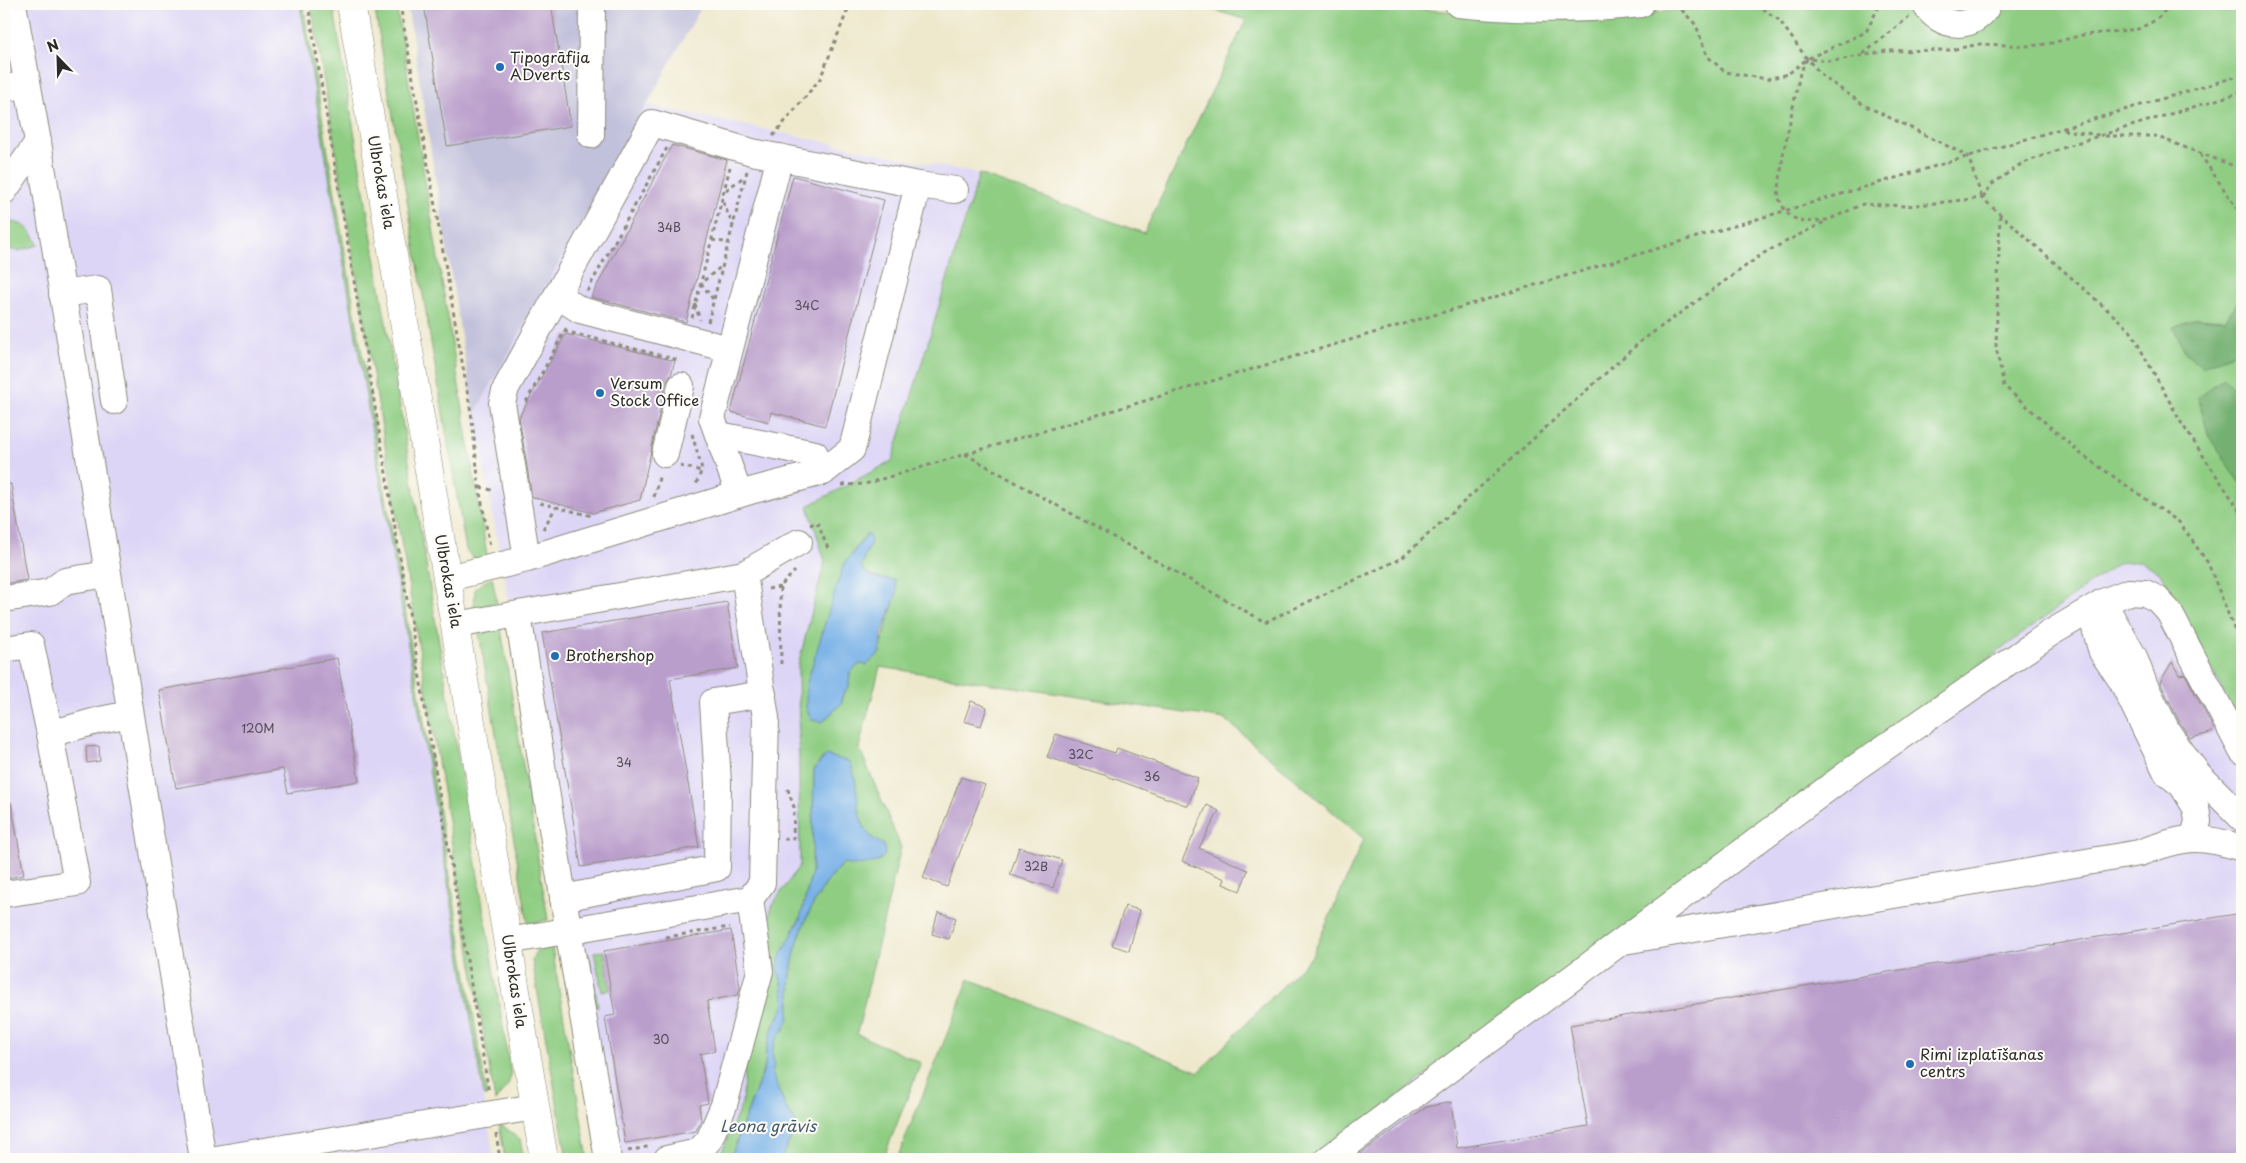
<svg xmlns="http://www.w3.org/2000/svg" width="2246" height="1163" viewBox="0 0 2246 1163" font-family="'Playpen Sans',sans-serif">
	<rect width="100%" height="100%" fill="#fdfcf7"/>
	<filter id="ink" filterUnits="userSpaceOnUse"><feTurbulence type="fractalNoise" baseFrequency=".02" numOctaves="2"/><feDisplacementMap in="SourceGraphic" scale="10" xChannelSelector="R" yChannelSelector="G"/><feConvolveMatrix kernelMatrix="1 2 1 2 8 2 1 2 1" color-interpolation-filters="sRGB"/></filter>
	<filter id="wash" filterUnits="userSpaceOnUse"><feTurbulence type="fractalNoise" baseFrequency=".0096" numOctaves="4" result="noise"/><feDisplacementMap in="SourceGraphic" scale="20" xChannelSelector="R" yChannelSelector="G"/><feGaussianBlur stdDeviation="1.12" result="paint"/><feColorMatrix in="noise" values="0 0 0 0 0 0 0 0 0 0 0 0 0 0 0 0 0 1.4 0 .05"/><feComposite in="paint" operator="in"/></filter>
	<g filter="url(#wash)">
		<rect width="100%" height="100%" fill="#eee8cc"/>
		<!-- built -->
		<g fill="#ddd5f6">
			<polygon points="4,4 300,4 494,1159 4,1159"/>
			<polygon points="647,105 979,174 892,462 808,506 825,561 798,665 800,865 773,904 752,973 742,1103 719,1159 599,1159 506,585 474,415"/>
			<polygon points="2130,560 2152,565 2163,574 2242,727 2242,1159 1313,1159 2110,567"/>
		</g>
		<!-- industrial -->
		<polygon fill="#c2c1dc" points="407,4 703,4 474,415"/>
		<!-- green -->
		<g fill="#8fcd83" stroke="#5d7c57" fill-rule="evenodd">
			<polygon points="300,4 303,4 487,1096 484,1096"/>
			<polygon points="311,4 333,4 511,1075 508,1085 495,1101"/>
			<path d="M374 4H396L488 561C477 561 472 558 466 550Z"/>
			<path d="M1194 4H1386L1415 9 1563 19 1710 8 1722 4H1917L1931 23 1994 4H2242V727L2162 574 2141 561 2118 563 1313 1159H897L969 979 1199 1072 1312 956 1364 839 1225 719 880 667 859 747 901 847 857 1034 921 1063 883 1159H781L797 1125 785 1106 772 1073C776 1063 771 1057 773 1048 775 1037 785 1031 788 1021 791 1013 789 986 791 975 795 935 815 892 843 863L864 864 884 852V845C870 839 860 829 860 813L823 757 814 770 812 872 800 919 796 924 778 973 782 982 785 1005 773 1027 766 1052 765 1065 730 1159H719L742 1103 752 973 773 904 800 865 798 665 825 561 808 506 892 461 979 174 1144 233 1246 20ZM867 533 871 542 861 566C868 578 882 579 895 580 898 604 883 629 880 653L854 667 850 672 849 686 842 696V703L822 722 843 566Z"/>
			<path d="M4 222C23 221 31 228 38 245L18 251 4 248Z"/>
			<polygon points="492,577 497,603 474,607 475,588"/>
			<polygon points="501,628 548,920 528,924 479,633"/>
			<path d="M551 942 588 1159H567L532 960C535 950 541 945 551 942Z"/>
			<polygon points="604,951 610,990 602,992 594,952"/>
			<polygon points="589,954 598,1006 586,1008 578,956"/>
			<polygon points="499,1123 520,1139 524,1159 505,1159"/>
		</g>
		<!-- forest -->
		<g fill="#73b071" stroke="#4f6e4e">
			<polygon points="2242,296 2242,352 2234,353 2202,367 2186,353 2173,327 2196,318 2225,320"/>
			<polygon points="2224,378 2242,396 2242,485 2209,437 2198,397"/>
		</g>
		<!-- water -->
		<g fill="#77b0e7" stroke="#516e89">
			<path d="M868 533 871 541 861 566C867 579 882 579 895 580L897 593 882 634 880 653 867 665 860 664 850 672 849 686 842 696V703L822 722 811 720 806 707V686L830 607 843 566Z"/>
			<path d="M826 755 850 762C863 793 850 831 884 845L885 855 877 862 851 866 843 863C815 892 795 935 791 975 789 986 791 1013 788 1021 785 1031 775 1037 773 1048 771 1057 776 1064 772 1073L785 1106 797 1125 781 1159H730L765 1066 766 1051 773 1027 785 1005 782 982 778 973 779 959 800 919 812 872 814 770Z"/>
		</g>
		<g id="blocks">
			<!-- building -->
			<g fill="#b99ecb">
				<polygon points="432,4 551,4 571,126 447,146 424,5"/>
				<polygon points="672,145 727,160 686,322 591,297"/>
				<polygon points="793,176 884,200 825,426 771,412 769,422 731,412"/>
				<polygon points="566,334 675,361 671,375 666,383 640,500 593,513 532,497 519,417"/>
				<polygon points="11,484 27,580 4,584 4,485"/>
				<polygon points="727,602 738,668 670,679 699,847 581,867 542,633"/>
				<polygon points="337,658 359,781 288,793 283,769 176,788 159,690"/>
				<polygon points="2172,662 2179,675 2185,674 2214,730 2211,733 2190,738 2180,723 2160,682"/>
				<polygon points="971,701 987,707 981,726 964,721"/>
				<polygon points="1056,734 1115,753 1117,748 1198,778 1188,806 1107,776 1047,757"/>
				<polygon points="99,746 100,761 87,763 86,747"/>
				<polygon points="961,777 985,785 947,887 923,878"/>
				<polygon points="11,802 24,875 4,879 4,803"/>
				<polygon points="1207,805 1219,811 1199,848 1248,870 1240,891 1223,884 1225,879 1182,861"/>
				<polygon points="1019,847 1062,860 1053,888 1010,875"/>
				<polygon points="1125,906 1140,910 1129,951 1112,945"/>
				<polygon points="938,912 956,918 949,939 932,934"/>
				<polygon points="2242,913 2242,1159 1353,1159 1426,1107 1451,1102 1457,1148 1588,1126 1570,1025"/>
				<polygon points="731,930 740,988 738,995 707,1001 715,1051 700,1054 708,1103 699,1105 701,1120 696,1131 625,1143 605,1017 615,1015 604,951"/>
			</g>
		</g>
	</g>
	<g filter="url(#ink)">
		<use href="#blocks" fill-opacity="0" stroke="#8c8a7c" stroke-width="1"/>
		<g fill="none" stroke-linecap="round" stroke-linejoin="round">
			<defs>
				<g id="minor">
					<polyline points="13,4 38,142 203,1159"/>
					<path d="M1458 4C1519 10 1580 11 1641 4"/>
					<path d="M1925 4C1939 29 1975 32 1988 4"/>
					<polyline points="4,88 27,85"/>
					<polyline points="591,135 592,4"/>
					<polyline points="918,185 955,190"/>
					<polyline points="4,191 38,142"/>
					<polyline points="62,294 98,289 114,401"/>
					<polyline points="557,295 580,310 729,349"/>
					<polyline points="719,435 815,454 823,472"/>
					<polyline points="665,454 681,386"/>
					<polyline points="739,494 712,418 780,157"/>
					<polyline points="744,574 799,542"/>
					<polyline points="448,578 527,559 750,491 823,472 852,449 918,185 752,152 652,123 506,388 502,403 527,559"/>
					<polyline points="4,599 50,592 65,581 107,574"/>
					<polyline points="2103,602 2095,628 2102,652 2122,681 2167,773 2182,785 2196,808 2198,821 2194,837"/>
					<polyline points="2103,602 2134,657 2144,684 2167,731 2178,747 2198,774 2242,818"/>
					<polyline points="518,615 572,953 608,1159"/>
					<polyline points="456,625 744,574 766,718 762,883 750,899"/>
					<polyline points="4,649 31,645 50,734 100,720 130,714"/>
					<polyline points="4,894 77,883 50,734"/>
					<polyline points="563,898 717,868 718,783 713,702 763,694"/>
					<polyline points="508,941 750,899 760,971 724,1105 709,1140 698,1152 667,1159"/>
					<path d="M1624 941 2139 853C2183 837 2196 834 2242 848"/>
					<polyline points="216,1159 535,1107"/>
					<polyline points="1328,1159 1858,766 2049,634 2103,602 2129,592 2145,593 2157,599 2169,612 2242,751"/>
				</g>
				<polyline id="major" points="351,4 544,1159"/>
			</defs>
			<!-- minor casing -->
			<use href="#minor" stroke="#8c8a7c" stroke-width="28"/>
			<!-- major casing -->
			<use href="#major" stroke="#8c8a7c" stroke-width="29"/>
			<!-- path -->
			<g stroke="#8c8a7c" stroke-width="3" stroke-dasharray="4 4" stroke-linecap="butt">
				<polyline points="308,4 489,1093"/>
				<polyline points="400,4 472,419 479,487 490,547"/>
				<polyline points="1676,4 1696,25 1707,56 1725,72 1767,79 1788,74 1807,59 1866,32 1880,4"/>
				<polyline points="1698,4 1712,4"/>
				<polyline points="1756,4 1779,20 1807,59 1825,78 1864,105 1968,156 1982,198"/>
				<polyline points="2171,4 2156,20 2138,29 2083,35 2052,43 2030,46 1980,44 1950,50 1886,51 1833,61 1807,59 1800,73 1783,155 1778,197 1785,211 1791,217 1804,222 1828,220 1863,204 1907,206 1982,198 2130,330 2182,424 2242,514"/>
				<polyline points="1863,54 1909,17"/>
				<polyline points="2063,130 2099,135"/>
				<polyline points="773,136 820,79 850,4"/>
				<polyline points="2105,136 2155,136 2242,169"/>
				<polyline points="2200,154 2242,216"/>
				<polyline points="726,190 745,176"/>
				<polyline points="1983,198 1991,185 2021,164 2076,143 2242,92"/>
				<polyline points="723,202 733,226"/>
				<polyline points="2000,215 1996,347 2004,386 2081,454 2179,522 2208,563 2242,649"/>
				<polyline points="712,240 729,243"/>
				<polyline points="587,291 667,148"/>
				<polyline points="713,299 701,283 723,265"/>
				<polyline points="695,304 700,320"/>
				<polyline points="692,318 730,167"/>
				<polyline points="708,322 747,171"/>
				<polyline points="564,331 679,360"/>
				<polyline points="526,402 567,327"/>
				<polyline points="692,434 702,469 696,485"/>
				<polyline points="965,454 1265,622 1402,558 1641,341 1764,253 1826,221"/>
				<polyline points="680,466 702,471"/>
				<polyline points="842,485 865,484 2242,75"/>
				<polyline points="480,487 495,491"/>
				<polyline points="654,497 660,474"/>
				<polyline points="540,503 592,516"/>
				<polyline points="810,525 817,522 829,551"/>
				<polyline points="543,529 556,507"/>
				<polyline points="768,589 780,587"/>
				<polyline points="781,664 780,587 795,571"/>
				<polyline points="784,839 793,839 794,807 787,787"/>
				<polyline points="666,937 730,927"/>
				<polyline points="496,1134 500,1159"/>
				<polyline points="628,1151 651,1146"/>
			</g>
			<!-- minor -->
			<use href="#minor" stroke="#fff" stroke-width="26"/>
			<!-- major -->
			<use href="#major" stroke="#fff" stroke-width="28"/>
		</g>
	</g>
	<!-- markers -->
	<g fill="#1f6fb2" stroke="#fdfcf7" stroke-width="2">
		<circle cx="500" cy="67" r="5"/>
		<circle cx="600" cy="393" r="5"/>
		<circle cx="555" cy="656" r="5"/>
		<circle cx="1910" cy="1064" r="5"/>
	</g>
	<g text-anchor="middle" stroke-width="4" stroke-linejoin="round" paint-order="stroke">
		<!-- number labels -->
		<g font-size="12" fill="#4e4853">
			<text x="669" y="232">34B</text>
			<text x="807" y="310">34C</text>
			<text x="258" y="733">120M</text>
			<text x="1081" y="759">32C</text>
			<text x="624" y="767">34</text>
			<text x="1152" y="781">36</text>
			<text x="1036" y="871">32B</text>
			<text x="661" y="1044">30</text>
		</g>
		<!-- poi labels -->
		<g font-size="15" fill="#2b2b2b" stroke="#fdfcf7" text-anchor="start">
			<text x="510" y="63">Tipogrāfija<tspan x="510" dy="17">ADverts</tspan></text>
			<text x="610" y="389">Versum<tspan x="610" dy="17">Stock Office</tspan></text>
			<text x="565" y="661">Brothershop</text>
			<text x="1920" y="1060">Rimi izplatīšanas<tspan x="1920" dy="17">centrs</tspan></text>
		</g>
		<!-- street labels -->
		<g font-size="15" fill="#2b2b2b" stroke="#fdfcf7">
			<text transform="translate(381 182) rotate(80)" y="5">Ulbrokas iela</text>
			<text transform="translate(448 581) rotate(80)" y="5">Ulbrokas iela</text>
			<text transform="translate(514 981) rotate(81)" y="5">Ulbrokas iela</text>
		</g>
		<!-- water labels -->
		<g font-size="16" font-style="italic" fill="#465a6d" stroke="#fdfcf7">
			<text x="768" y="1132">Leona grāvis</text>
		</g>
	</g>
	<!-- margin -->
	<rect width="2246" height="1163" fill="none" stroke="#fdfcf7" stroke-width="20"/>
	<!-- north arrow -->
	<g transform="translate(58 58) rotate(337)" stroke="#fdfcf7" stroke-width="4" paint-order="stroke">
	<path d="M0-4L9 19L0 12L-9 19Z" fill="#2b2b2b"/>
	<text y="-8" font-size="14" font-weight="bold" text-anchor="middle" fill="#2b2b2b">N</text>
	</g>
</svg>
